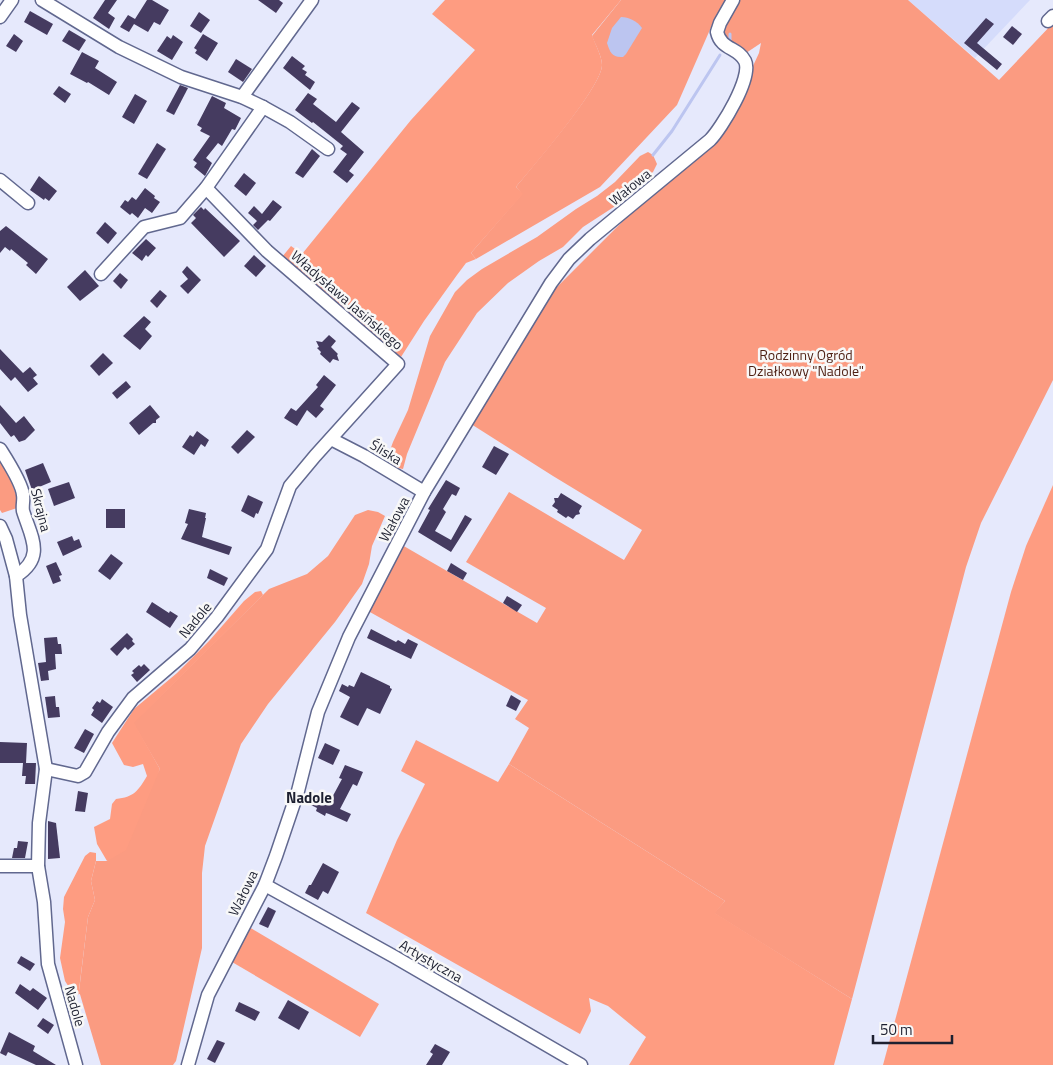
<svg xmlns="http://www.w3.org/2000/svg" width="1053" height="1065" viewBox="0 0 1053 1065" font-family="'Titillium Web',sans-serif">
	<rect width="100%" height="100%" fill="#e6e9fc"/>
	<!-- built -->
	<polygon fill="#d5dcfb" points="908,0 1030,0 975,58"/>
	<!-- green -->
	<g fill="#fb9b81">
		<path d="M621 0H728L712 25 677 105 600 187 476 259 471 253 522 194 516 187C532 167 602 87 602 65 602 56 595 44 592 36Z"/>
		<polygon points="738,0 908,0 999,80 1053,23 1053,380 981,523 966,567 852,999 714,913 725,901 509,764 529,728 515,719 528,700 368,611 402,545 537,623 546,608 466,562 509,492 624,560 642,530 553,476 471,424 554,290 638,206 721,135 759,53 761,43 746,53 740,51 721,34"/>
		<polygon points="648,152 653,155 657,164 653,172 620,203 583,227 563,247 539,261 508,283 477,313 445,362 407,454 403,469 393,467 389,453 393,442 408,410 430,336 455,292 467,280 482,269 537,237 576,209 597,196 615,182 640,156"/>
		<polygon points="0,453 3,456 20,507 2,513 0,510"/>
		<polygon points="368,510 378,512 385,516 372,546 369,564 362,584 335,622 268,704 241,744 205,846 202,873 202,948 176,1061 173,1065 101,1065 79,991 88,917 95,900 91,881 96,861 107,861 160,769 133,723 269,589 307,574 328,556 355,515"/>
	</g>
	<!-- forest -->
	<g fill="#fe9c81">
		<path d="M445 0H621L592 35C595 44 602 56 602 65 602 87 533 167 516 187L523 194 471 253 476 259 466 263 457 275 424 321 401 357 282 257 291 246 302 254 411 120 475 50 432 14Z"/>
		<polygon points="1053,485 1053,1065 883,1065 1011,592 1026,546"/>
		<path d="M261 591 263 595 134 723 160 769 126 850 107 861 97 844 94 827 110 819 112 804 116 799C134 797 138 791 147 776L143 764 133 767 124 765 112 743 134 709 177 673 209 641 244 601 255 592Z"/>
		<polygon points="416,740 498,782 509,764 725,901 715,913 852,999 834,1065 629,1065 646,1037 608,1006 589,998 591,1011 580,1034 366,913 397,840 425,784 401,771"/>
		<polygon points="90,852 96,853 96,861 91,881 95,900 88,917 79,990 80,994 74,995 65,981 60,958 65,922 63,909 64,897 85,856"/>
		<polygon points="249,927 379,1004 360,1037 232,962"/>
	</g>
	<!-- water -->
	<path fill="#bcc5f0" d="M621 17C629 17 637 21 642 28L626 54 623 57C612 58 610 52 607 43L612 28Z"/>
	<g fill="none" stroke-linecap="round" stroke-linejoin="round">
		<!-- stream -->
		<g stroke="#bcc5f0" stroke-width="3">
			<polyline points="730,40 730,34"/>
			<polyline points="653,155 672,131 720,55"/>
		</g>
	</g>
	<!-- building -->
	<g fill="#453b60">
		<polygon points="105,0 117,0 108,13 115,18 109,29 93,18"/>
		<polygon points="147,0 152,0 169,10 160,25 154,22 148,32 134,24 129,32 120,27 128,15 135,19"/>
		<polygon points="258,0 279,0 283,3 276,13"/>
		<polygon points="30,11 53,24 47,35 24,22"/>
		<polygon points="199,12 210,20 201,33 190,26"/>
		<polygon points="986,18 994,24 977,43 1002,64 997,70 964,43"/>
		<polygon points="1012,26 1022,34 1013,45 1003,37"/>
		<polygon points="69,30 86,40 79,51 62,41"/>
		<polygon points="14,34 23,41 16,52 6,46"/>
		<polygon points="203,34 218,43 207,61 195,53 197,50 194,48"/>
		<polygon points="173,35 183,42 172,60 157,51 167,36 171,39"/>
		<polygon points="82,52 99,61 95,68 117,82 109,95 88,82 87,83 70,74"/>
		<polygon points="292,56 305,66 302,69 307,72 305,75 315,82 310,90 283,68"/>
		<polygon points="236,59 252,69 243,82 228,72"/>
		<polygon points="180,85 188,88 174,115 166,111"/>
		<polygon points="59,86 71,94 65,103 53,94"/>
		<polygon points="308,93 317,99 313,104 336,122 352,102 360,108 341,132 364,152 349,171 354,175 347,183 333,172 347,154 340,149 343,146 313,122 312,123 295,110"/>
		<polygon points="135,94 147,101 134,124 122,117"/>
		<polygon points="212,96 226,103 224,108 241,118 235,130 232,129 222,146 218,143 206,158 212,163 205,176 194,167 197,163 193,160 210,136 200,131 202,128 197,125"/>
		<polygon points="157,143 166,149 147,179 138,174"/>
		<polygon points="312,149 320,156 303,178 295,173"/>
		<polygon points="244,173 256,183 246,196 234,186"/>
		<polygon points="39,176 57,191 49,201 45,198 44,200 30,190"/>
		<polygon points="145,188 155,196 154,198 160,202 152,213 145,208 138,218 132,213 130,215 120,207 125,200 128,202 132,197 136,200"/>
		<polygon points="273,200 282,207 270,221 268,220 258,230 253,225 257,221 248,213 254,206 262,214"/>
		<polygon points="201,207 204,210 205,208 240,241 224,257 191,223 196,218 193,215"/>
		<polygon points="105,222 117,233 108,244 96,233"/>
		<polygon points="6,226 48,259 36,274 26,265 28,263 11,249 10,251 5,247 0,253 0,231"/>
		<polygon points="146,239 156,248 148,257 146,255 142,261 132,253"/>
		<polygon points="254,255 266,266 256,277 244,266"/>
		<polygon points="187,266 201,280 188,294 180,286 188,279 182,272"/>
		<polygon points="85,270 99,286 80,301 67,287"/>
		<polygon points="120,273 128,280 121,289 113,281"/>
		<polygon points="160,290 167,296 157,308 150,301"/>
		<polygon points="144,316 151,322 145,329 152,336 140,350 123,336"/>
		<polygon points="329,335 336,341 331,347 338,354 337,355 339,361 333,359 330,363 320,354 321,352 317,348 319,347 316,341 322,342"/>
		<polygon points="0,349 23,373 30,367 37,375 33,378 38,384 28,392 15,377 11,381 0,369"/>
		<polygon points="103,353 113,363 99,376 90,366"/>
		<polygon points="324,375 336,385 320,406 324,409 316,418 307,410 297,426 284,418 291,408 296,411 318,387 316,385"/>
		<polygon points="126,381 131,387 117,399 112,393"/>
		<polygon points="0,405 16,423 24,416 35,430 25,440 19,442 14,435 11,437 0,423"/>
		<polygon points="150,405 160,417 156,420 156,423 153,423 139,435 129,423"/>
		<polygon points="247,430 255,437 238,454 231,447"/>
		<polygon points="197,431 209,440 205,447 201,444 194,455 182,447 190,435 193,437"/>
		<polygon points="494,446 509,454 496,475 482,467"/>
		<polygon points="43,463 51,482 32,490 25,470"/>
		<polygon points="446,480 460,488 456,496 452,494 443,509 446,512 435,531 451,540 465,515 472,519 451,552 418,532 430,510 428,509"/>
		<polygon points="69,482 75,498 54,506 48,489"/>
		<polygon points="561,493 582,506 579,511 580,514 576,515 573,519 568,516 566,518 557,512 558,510 552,506 555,502 554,498 558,498"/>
		<polygon points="248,495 263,502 258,514 256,513 254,518 241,511"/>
		<rect x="106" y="509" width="19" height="19"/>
		<polygon points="189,509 206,513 205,518 206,518 202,537 232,547 229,555 181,539 188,524 185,523"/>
		<polygon points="72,536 74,541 79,539 82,547 63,556 57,542"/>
		<polygon points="111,554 123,563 110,580 98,571"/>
		<polygon points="56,562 62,575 59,576 61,581 53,584 46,566"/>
		<polygon points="451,563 467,573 463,580 447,571"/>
		<polygon points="210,569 228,578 224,586 207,578"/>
		<polygon points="507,596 522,605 517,612 503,603"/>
		<polygon points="152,602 169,613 170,611 178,616 170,628 146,612"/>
		<polygon points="371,629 396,642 398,640 405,644 408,639 418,644 411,659 367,638"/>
		<polygon points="127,633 133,639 132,641 135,644 128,650 125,647 117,656 110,649"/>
		<polygon points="57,637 58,644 61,644 62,654 55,654 56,669 48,671 49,680 41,681 38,663 46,662 44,638"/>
		<polygon points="144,664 150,670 137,682 131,675 134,673 132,671 139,665 141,667"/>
		<polygon points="361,672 390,686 390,688 392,689 380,714 367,708 358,726 340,717 350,697 339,691 342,684 348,687 349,685 354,687"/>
		<polygon points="511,695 521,701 516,711 506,706"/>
		<polygon points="55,696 56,707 59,707 60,717 48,718 45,697"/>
		<polygon points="102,699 113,707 102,723 91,715 94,710 92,708 97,701 100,703"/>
		<polygon points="85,729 94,734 84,753 74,748"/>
		<polygon points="0,742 27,743 26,763 36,763 35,784 25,784 26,776 22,776 23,763 0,763"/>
		<polygon points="325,743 340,750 333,765 318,758"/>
		<polygon points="345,765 363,772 357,786 353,784 340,809 351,814 347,822 329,814 326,813 325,816 316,811 317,808 311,805 315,798 328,805 342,779 339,778"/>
		<polygon points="78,791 88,793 85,812 75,811"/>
		<polygon points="48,821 56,823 60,858 48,859"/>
		<polygon points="18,841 28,842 25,858 12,858 14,848 17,848"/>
		<polygon points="323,863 339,872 328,894 323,891 318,900 305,893 309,885 311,885"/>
		<polygon points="268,907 276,911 268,928 259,924"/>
		<polygon points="21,956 35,964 30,971 17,963"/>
		<polygon points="20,984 30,991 33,988 47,998 38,1010 15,993"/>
		<polygon points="288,1000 309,1012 299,1030 278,1018"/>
		<polygon points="239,1002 260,1012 255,1021 235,1011"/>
		<polygon points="43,1018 54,1025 48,1034 37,1026"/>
		<polygon points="9,1032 35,1046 33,1051 56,1065 36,1065 8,1052 6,1056 0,1053"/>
		<polygon points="217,1040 225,1043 215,1063 207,1059"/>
		<polygon points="435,1044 450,1052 442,1065 426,1065 433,1054 430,1052"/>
	</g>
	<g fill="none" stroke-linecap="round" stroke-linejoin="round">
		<defs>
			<g id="street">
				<polyline points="42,0 119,47 181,77 242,97 263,107 290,122 328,149"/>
				<polyline points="0,17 12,0"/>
				<polyline points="1048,21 1053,16"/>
				<polyline points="242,97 312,0"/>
				<polyline points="0,180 28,203"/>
				<polyline points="101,274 144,227 180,218 206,188 263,107"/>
				<polyline points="331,439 364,456 424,492"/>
				<path d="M0 449C7 460 22 483 23 495 24 500 22 505 23 511 31 537 46 557 16 576"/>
				<polyline points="0,526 6,539 16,576 20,615 46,769 39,823 38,866 44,902 48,964 76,1065"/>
				<polyline points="46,769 78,776 85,772 108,732 133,698 190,649 217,617 267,549 290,486 315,456 398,364 267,251 206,188"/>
				<polyline points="0,866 38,866"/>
				<polyline points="265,885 393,956 581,1065"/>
				<path d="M188 1065 208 995 265 885 276 856 298 791 318 712 349 637 424 492 551 283 569 259 590 239 710 140C721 129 753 77 745 61 738 47 721 50 717 32L720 23 733 0"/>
			</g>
		</defs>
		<!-- street casing -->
		<use href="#street" stroke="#61688f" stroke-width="15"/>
		<!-- street -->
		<use href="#street" stroke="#fff" stroke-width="12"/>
	</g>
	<g text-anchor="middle" stroke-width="5" stroke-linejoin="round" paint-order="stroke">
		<!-- street labels -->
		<g font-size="14" fill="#1d2030" stroke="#f8f8f8">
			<text transform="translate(630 187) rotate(-39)" y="5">Wałowa</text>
			<text transform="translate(347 300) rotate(41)" y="5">Władysława Jasińskiego</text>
			<text transform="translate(386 452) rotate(31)" y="5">Śliska</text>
			<text transform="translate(41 510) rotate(76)" y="5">Skrajna</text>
			<text transform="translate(394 519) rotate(-62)" y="5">Wałowa</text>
			<text transform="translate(195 620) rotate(-50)" y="5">Nadole</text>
			<text transform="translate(243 893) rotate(-64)" y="5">Wałowa</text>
			<text transform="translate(431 961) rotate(30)" y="5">Artystyczna</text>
			<text transform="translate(75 1006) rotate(74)" y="5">Nadole</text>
		</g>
		<!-- park labels -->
		<g font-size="14" fill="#4d1f12" stroke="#f8f8f8">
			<text x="806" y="360">Rodzinny Ogród<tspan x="806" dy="16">Działkowy "Nadole"</tspan></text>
		</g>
		<!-- neighbourhood labels -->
		<g font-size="15" font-weight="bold" fill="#1d2030" stroke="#f8f8f8">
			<text x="309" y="803">Nadole</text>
		</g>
	</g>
	<!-- scale -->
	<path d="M873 1035v8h79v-8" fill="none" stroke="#1d2030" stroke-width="2.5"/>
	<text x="880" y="1035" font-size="15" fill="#1d2030" stroke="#f8f8f8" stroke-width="4" paint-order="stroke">50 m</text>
</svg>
